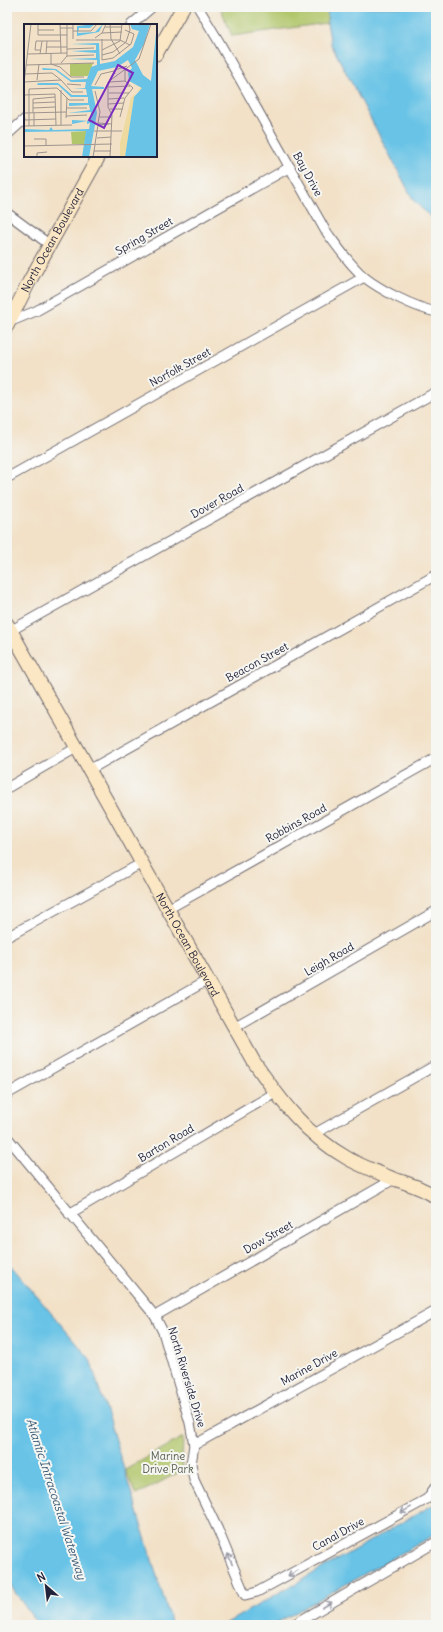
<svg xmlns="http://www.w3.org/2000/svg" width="443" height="1632" viewBox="0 0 443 1632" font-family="Delius,sans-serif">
	<rect width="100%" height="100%" fill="#f6f6f2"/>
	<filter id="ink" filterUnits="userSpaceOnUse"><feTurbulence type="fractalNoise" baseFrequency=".025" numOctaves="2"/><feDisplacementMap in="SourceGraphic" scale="8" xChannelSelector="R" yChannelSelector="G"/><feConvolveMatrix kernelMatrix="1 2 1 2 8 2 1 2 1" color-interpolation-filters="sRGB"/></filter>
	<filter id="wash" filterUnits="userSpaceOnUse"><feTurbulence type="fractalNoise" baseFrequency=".012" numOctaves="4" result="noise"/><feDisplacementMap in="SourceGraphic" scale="16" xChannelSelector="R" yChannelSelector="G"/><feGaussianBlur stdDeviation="0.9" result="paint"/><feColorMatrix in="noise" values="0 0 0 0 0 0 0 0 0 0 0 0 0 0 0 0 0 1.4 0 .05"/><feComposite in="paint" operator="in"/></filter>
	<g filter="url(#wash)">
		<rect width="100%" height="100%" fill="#f2e1c7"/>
		<!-- green -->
		<g fill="#b1c66a" stroke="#6a7452">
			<polygon points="220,7 328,7 327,23 232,36"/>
			<polygon points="183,1437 182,1460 183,1470 136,1495 125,1470"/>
		</g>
		<!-- water -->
		<g fill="#68c3e6" stroke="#457290">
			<polygon points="328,7 436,7 436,222 414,201 331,44 327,23"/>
			<polygon points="7,1261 90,1359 172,1625 38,1625 7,1581"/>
			<polygon points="436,1503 436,1534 273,1625 223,1625"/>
		</g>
	</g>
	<g filter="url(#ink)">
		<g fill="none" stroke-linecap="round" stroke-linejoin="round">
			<defs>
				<g id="street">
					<path d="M198 7 218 40 325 230C337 246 349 264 364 277 382 291 414 307 436 312"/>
					<polyline points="131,25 152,7"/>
					<polyline points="7,135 25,119"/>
					<polyline points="7,213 50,245"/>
					<polyline points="9,322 36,311 290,167"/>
					<polyline points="7,478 364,277"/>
					<polyline points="10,631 436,392"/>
					<polyline points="89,770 436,575"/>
					<polyline points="7,788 76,748"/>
					<polyline points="168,909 436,758"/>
					<polyline points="7,937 142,863"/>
					<polyline points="234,1027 436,911"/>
					<polyline points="7,1094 208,980"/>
					<polyline points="314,1134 436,1065"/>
					<polyline points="7,1137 155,1316 163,1332 190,1423 194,1445 191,1464 194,1480 218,1530 245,1595 257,1592 427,1499 436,1486"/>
					<polyline points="69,1214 275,1093"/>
					<polyline points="155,1316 394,1179"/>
					<polyline points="194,1445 436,1311"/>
					<polyline points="293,1625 436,1542"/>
				</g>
				<g id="secondary">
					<polyline points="156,54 183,7"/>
					<path id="s1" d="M7 326 29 282 99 156"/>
					<path id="s2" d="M7 624 254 1062C281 1101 305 1134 347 1158 361 1166 379 1173 394 1179 409 1184 423 1188 436 1197"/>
				</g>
			</defs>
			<!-- street casing -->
			<use href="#street" stroke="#6b656c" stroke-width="11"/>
			<!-- secondary casing -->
			<use href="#secondary" stroke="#6b656c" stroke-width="15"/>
			<!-- street -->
			<use href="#street" stroke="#fff" stroke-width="9"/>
			<!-- secondary -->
			<use href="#secondary" stroke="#fbe7c3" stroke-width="13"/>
		</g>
		<!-- one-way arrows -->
		<defs><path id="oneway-shaft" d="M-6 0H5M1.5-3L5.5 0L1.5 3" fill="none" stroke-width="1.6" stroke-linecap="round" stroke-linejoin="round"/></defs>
		<g stroke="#9c9ca7">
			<use href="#oneway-shaft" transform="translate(406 1510) rotate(151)"/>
			<use href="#oneway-shaft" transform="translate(230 1559) rotate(-112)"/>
			<use href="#oneway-shaft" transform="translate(293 1573) rotate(151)"/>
			<use href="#oneway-shaft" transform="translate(327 1605) rotate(-30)"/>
		</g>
	</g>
	<g text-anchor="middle" stroke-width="4" stroke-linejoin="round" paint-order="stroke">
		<!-- street labels -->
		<g font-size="11" fill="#22223b" stroke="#f6f6f2">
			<text transform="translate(308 174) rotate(61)" y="4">Bay Drive</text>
			<text transform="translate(144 236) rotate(-30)" y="4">Spring Street</text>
			<text dy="4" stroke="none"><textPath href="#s1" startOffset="97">North Ocean Boulevard</textPath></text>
			<text transform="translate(180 367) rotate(-29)" y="4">Norfolk Street</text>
			<text transform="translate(217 501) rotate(-29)" y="4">Dover Road</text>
			<text transform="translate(257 662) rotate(-29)" y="4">Beacon Street</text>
			<text transform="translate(296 823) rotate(-29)" y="4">Robbins Road</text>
			<text dy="4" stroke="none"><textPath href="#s2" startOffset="368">North Ocean Boulevard</textPath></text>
			<text transform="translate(329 959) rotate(-30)" y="4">Leigh Road</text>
			<text transform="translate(166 1143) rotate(-31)" y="4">Barton Road</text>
			<text transform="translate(268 1237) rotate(-30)" y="4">Dow Street</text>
			<text transform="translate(309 1367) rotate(-29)" y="4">Marine Drive</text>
			<text transform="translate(187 1377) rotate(73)" y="4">North Riverside Drive</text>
			<text transform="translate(338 1534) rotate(-29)" y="4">Canal Drive</text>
		</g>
		<!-- park labels -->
		<g font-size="11" fill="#545b4b" stroke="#f6f6f2">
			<text x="168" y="1460">Marine<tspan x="168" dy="13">Drive Park</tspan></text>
		</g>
		<!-- water labels -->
		<g font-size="12" font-style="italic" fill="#3a5a77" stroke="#f6f6f2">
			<text transform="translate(56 1499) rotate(72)" y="4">Atlantic Intracoastal Waterway</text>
		</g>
	</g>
	<!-- overview -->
	<g transform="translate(24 24)">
		<rect width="133" height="133" fill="#f2e1c7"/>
		<path d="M69 39 64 52H46V40ZM63 107 60 120H48L47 108Z" fill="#b1c66a"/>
		<path d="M117 61 119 64 111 69 110 75 101 133H96V119L107 74 117 63 112 62Z" fill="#eeda9e"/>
		<path d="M71 0 66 4H55L54 9 71 8 79 0 75 8 53 12V2ZM106 0H126L120 20 111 36 119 51 127 57 133 0V133H101L110 73 118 64 105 57 104 49 108 44 104 36 93 43 74 47 67 62 80 63V65H68L73 89 71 100 82 101H71L65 133H58L62 107 0 108V105L25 106 27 103 29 106 65 105 66 99 63 100V97L48 100V96L66 97 67 88 44 89 66 86 65 81 45 82V79H64V73H47L34 61H13L14 59H34L48 71H63L62 65 49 64H61L62 58H47L31 46H19L18 44 32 45 47 56 63 55 67 43 73 41V36L45 35 72 34V29L47 27 72 26V21L47 20 75 19 76 40 91 37 109 23 115 7 108 5Z" fill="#68c3e6"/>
		<path fill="none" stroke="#9f958f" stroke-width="1" d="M36 0 37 29M86 0 87 15 96 30M14 1V11H43M81 3H98M36 4H49M14 6H30M49 7H67L73 0M78 9 98 8M71 14 78 9 82 0M49 15V0M78 15V36L89 34 107 20 110 10 101 6M52 16H96L106 21M22 23H43M43 25 70 24M16 26H11L12 17H36M78 26 96 17 98 0M27 29V40L36 43 47 53H60M4 30 43 29M16 30 18 17M22 30 23 17M78 31 89 28 102 18 106 6 105 0M43 32 70 31M37 39 43 32V0M2 41 70 39M91 46 103 42M1 50 28 49 37 56M13 56 15 40M0 58 37 56 48 68H59M85 58 101 57M0 59 7 0M43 60 57 61M71 61 77 50 90 47 91 50M84 63 106 62M71 67 76 88 74 99 88 100M85 69H105M0 71 31 70 32 101M84 75 100 74M9 79 31 78M84 80 100 79M9 84 31 83M42 84H63M86 85H99M0 89 42 88M0 89 1 96 32 95M9 89V75L31 73M10 89V102M42 92 63 91M75 93H88M96 93 101 74 109 64 101 57V46M42 94 43 74M37 101V66M0 102 48 101M5 102V65L33 64 45 76H60M70 107H98M73 114 87 113M10 115H22V121M71 120 74 101 85 100M0 122 88 120M70 127H87M13 133V129L23 128M69 133 71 121M86 133 88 91 84 83V58L115 35 127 0"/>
		<path fill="#7b2cbf" fill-opacity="0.15" stroke="#7b2cbf" stroke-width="2" d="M94 41 109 49 80 104 65 96Z"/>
		<rect width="133" height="133" fill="none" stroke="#22223b" stroke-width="2"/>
	</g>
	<!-- margin -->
	<rect width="443" height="1632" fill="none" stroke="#f6f6f2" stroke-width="24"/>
	<!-- north arrow -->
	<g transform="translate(46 1586) rotate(332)" stroke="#f6f6f2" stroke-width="3" paint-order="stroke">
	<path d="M0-3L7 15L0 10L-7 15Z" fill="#22223b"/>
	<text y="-6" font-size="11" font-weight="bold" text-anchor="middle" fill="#22223b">N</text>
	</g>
</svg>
